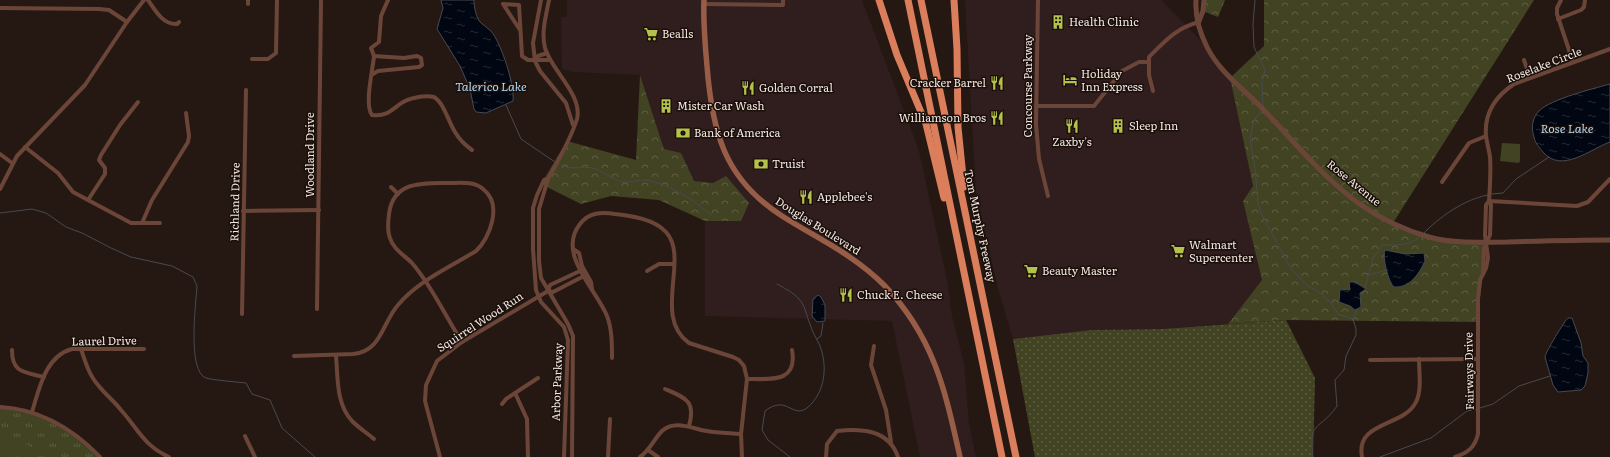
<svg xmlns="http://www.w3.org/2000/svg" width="1610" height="457" viewBox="0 0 1610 457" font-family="Literata,serif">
	<defs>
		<pattern id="grass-dots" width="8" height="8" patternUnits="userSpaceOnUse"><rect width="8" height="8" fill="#424323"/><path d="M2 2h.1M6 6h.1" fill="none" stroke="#5e5e43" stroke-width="1.8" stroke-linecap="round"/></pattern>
		<pattern id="forest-crowns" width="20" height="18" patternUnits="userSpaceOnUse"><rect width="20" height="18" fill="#424323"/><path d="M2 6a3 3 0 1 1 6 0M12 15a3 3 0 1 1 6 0" fill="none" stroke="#5e5e43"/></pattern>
		<pattern id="park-tufts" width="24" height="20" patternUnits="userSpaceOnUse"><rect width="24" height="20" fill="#424323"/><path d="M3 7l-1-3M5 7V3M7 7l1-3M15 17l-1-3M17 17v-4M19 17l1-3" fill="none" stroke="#5e5e43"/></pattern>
		<pattern id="water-ripples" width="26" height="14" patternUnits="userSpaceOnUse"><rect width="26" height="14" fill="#000612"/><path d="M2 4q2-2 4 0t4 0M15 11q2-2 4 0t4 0" fill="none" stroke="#262a34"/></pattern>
	</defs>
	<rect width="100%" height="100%" fill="#251812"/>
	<!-- commercial -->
	<g fill="#301d1e">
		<polygon points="567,0 862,0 919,151 947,280 952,316 964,363 969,424 976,457 920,457 892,321 705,316 705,221 714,221 664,149 640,75 574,72 562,69 561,17 567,17"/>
		<polygon points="965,0 1161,0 1207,47 1230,78 1253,186 1243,201 1262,280 1228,324 1163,329 1091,330 1013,339 999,292 976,194"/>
	</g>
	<!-- grass -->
	<polygon fill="url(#grass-dots)" points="1286,320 1315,378 1313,457 1035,457 1013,339 1091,330 1163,329"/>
	<!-- forest -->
	<g fill="url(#forest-crowns)">
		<polygon points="1204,0 1225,0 1218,17 1203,11"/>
		<polygon points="1264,0 1534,0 1393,223 1430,237 1487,242 1477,322 1286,320 1228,324 1262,280 1243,201 1253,186 1230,78 1264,46"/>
		<polygon points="640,75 664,149 681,153 694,181 713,183 726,176 749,203 741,221 705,221 659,200 611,196 581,204 541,184 567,141 636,160"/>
	</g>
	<!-- park -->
	<path fill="url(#park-tufts)" d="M0 405C38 412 76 427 101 457H0Z"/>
	<!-- pitch -->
	<g fill="#424323">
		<polygon points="1502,143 1520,144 1520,161 1519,163 1500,161"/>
		<polygon points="3,436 45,452 46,456 0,457 0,437"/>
	</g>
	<!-- water -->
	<g fill="url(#water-ripples)" stroke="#484a51">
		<path d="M441 0H474C474 7 476 18 481 23 484 26 488 28 491 31 501 43 515 85 513 101L486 113 476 112 474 109 470 89 460 66 437 29 443 8Z"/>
		<path d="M1610 84V142C1590 149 1562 174 1543 152 1539 147 1535 143 1534 137 1531 128 1532 118 1539 111 1551 99 1592 89 1610 84Z"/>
		<path d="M1385 250 1405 254 1424 253 1425 261C1419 274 1410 288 1394 287 1388 282 1382 256 1385 250Z"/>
		<polygon points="1349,282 1355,282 1366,289 1360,293 1361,307 1355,310 1350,306 1339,302 1340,289 1350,290"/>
		<polygon points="818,295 821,297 825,305 825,321 817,322 812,316 813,299"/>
		<path d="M1568 318H1572L1581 343 1583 356 1588 363V373L1585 386 1581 390 1558 392 1553 385 1545 357C1545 353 1565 320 1568 318Z"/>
	</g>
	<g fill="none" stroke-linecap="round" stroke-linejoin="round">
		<!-- stream -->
		<g stroke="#484a51" stroke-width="1">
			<polyline points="1255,0 1253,24 1254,47 1265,70 1262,82 1263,106"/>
			<polyline points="506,105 521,139 555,162"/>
			<path d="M1261 111 1254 120 1250 139 1255 168 1258 203 1262 215 1291 269 1308 286 1319 292 1331 303 1338 314 1353 319 1356 329V335L1346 356 1344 370 1335 380 1337 406C1319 432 1308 419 1313 457"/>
			<path d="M561 165C572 171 585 165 596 169 606 173 614 181 624 182 631 183 639 179 645 180 670 184 694 200 712 216"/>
			<polyline points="1491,194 1503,193 1516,179 1549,157"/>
			<path d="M0 213 32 209 46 213 66 227 82 233 111 248 131 257 172 266 193 277 197 286C196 303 187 371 206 378 212 380 237 382 246 383L252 394 270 400 282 428 315 457"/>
			<path d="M1423 234C1439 217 1465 199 1488 195"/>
			<polyline points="1369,275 1387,270"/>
			<path d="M777 284C784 288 794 293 799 299 806 307 806 315 810 324 812 332 817 339 820 346 828 367 825 393 807 408 792 419 787 394 765 411L762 430 768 440 790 457"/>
			<path d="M1365 288 1373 258 1383 245C1398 245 1410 246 1421 236"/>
			<polyline points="1353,319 1357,310"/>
			<polyline points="817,339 821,336 823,323"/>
			<polyline points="1480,408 1493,404 1519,386 1550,376"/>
			<polyline points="1380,457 1431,438 1467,411 1477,409"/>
		</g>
		<!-- minor -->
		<g stroke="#6b4638" stroke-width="4">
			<path d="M148 0C155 10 163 25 177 24L179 22"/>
			<polyline points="248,0 248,4"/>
			<polyline points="541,0 533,43 535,61 540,71 566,103 573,125"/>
			<path d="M549 0C546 16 541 32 545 48 551 70 583 95 577 119 570 141 559 159 548 179L544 180 537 195 533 208V249L536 290 541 302 564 327 568 340 564 457"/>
			<polyline points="1038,0 1036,124 1039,159 1048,196"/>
			<polyline points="1561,0 1557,8 1557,14 1573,62"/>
			<polyline points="704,4 783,5 783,0"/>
			<polyline points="0,8 99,9 109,10 127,22"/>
			<polyline points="1558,19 1581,10 1584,7 1585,0"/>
			<polyline points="520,30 503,4 519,5 522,56 528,60 550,60"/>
			<path d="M374 56C373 69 364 105 372 115 385 117 391 111 400 104 408 98 424 95 434 97 444 103 448 121 455 132 459 139 465 145 472 150"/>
			<polyline points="252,59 268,59 276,53 277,0"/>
			<polyline points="1524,60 1530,78"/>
			<polyline points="535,61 538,56 547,53"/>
			<polyline points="373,74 378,71 419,67 422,65 421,58 417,56 404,58 374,56 371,48 379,42 381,16 388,0"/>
			<path d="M1153 91 1149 75V57C1165 41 1176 28 1199 22"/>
			<polyline points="1036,106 1094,106 1122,71 1139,62 1148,62"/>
			<polyline points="25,147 58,173 73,192 131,223 160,223"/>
			<polyline points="0,154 12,163"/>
			<polyline points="548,179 539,209 539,261 541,278 568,324 573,336 572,457"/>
			<polyline points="1442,182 1469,143 1486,136"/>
			<polyline points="391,187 398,194"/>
			<polyline points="0,189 17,156 85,85 127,22 144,0"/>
			<polyline points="88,200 105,174 105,168 99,160 101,155 120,125 138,102"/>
			<polyline points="1489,201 1577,206 1588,202 1610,179"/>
			<polyline points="243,211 319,210"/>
			<polyline points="142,223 152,200 188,142 189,136 186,113"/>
			<polyline points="573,249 579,253 582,266 591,282 592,289"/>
			<polyline points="647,271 659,264 674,264"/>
			<path d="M1483 274 1484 248 1490 235 1491 205 1489 201C1490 187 1491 172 1490 157 1489 150 1487 143 1486 136 1484 113 1496 96 1514 84L1610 49"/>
			<polyline points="548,291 553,292 582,277"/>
			<polyline points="317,309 321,0"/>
			<polyline points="242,314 246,90"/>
			<polyline points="874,346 871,365 886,410 891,442"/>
			<path d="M81 349C85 361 89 375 98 385 105 394 114 401 121 410 138 429 144 446 169 457"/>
			<path d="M12 350C12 373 24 372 44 377"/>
			<path d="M294 356 353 354C382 351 382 323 398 305 418 281 450 267 476 251 490 238 503 204 483 189 474 181 460 183 448 183 423 183 393 181 389 214 388 222 387 231 390 238 393 249 404 255 412 263 432 286 445 316 462 342"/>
			<path d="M336 356C338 378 336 404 352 421 359 428 367 433 374 439"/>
			<path d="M612 358C612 344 612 329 607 316 597 290 556 254 580 224 589 212 602 212 615 214 632 216 654 219 666 232 690 258 652 317 689 343L733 357 739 360 744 366 747 379 741 434 742 457"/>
			<polyline points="1370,360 1477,359"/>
			<path d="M747 379C771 379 798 383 792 350"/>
			<path d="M665 389C686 398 696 401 689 426"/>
			<polyline points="515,393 527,419 528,457"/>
			<polyline points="502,404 506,399 538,378"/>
			<path d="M0 407C40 409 73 429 100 457"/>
			<path d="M32 412C39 390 45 356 72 349H144"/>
			<polyline points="245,436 255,457"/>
			<polyline points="648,450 658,457"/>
			<polyline points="440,457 425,401 426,385 437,361 462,342 548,291 550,285 580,271"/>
			<polyline points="608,457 610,419"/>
			<path d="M640 457C650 450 654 439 662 431 675 419 693 429 707 431 718 433 729 433 741 434"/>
			<path d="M826 457 827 444 837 431C862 428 889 430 898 457"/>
			<path d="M1362 457C1355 421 1404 427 1416 402 1422 390 1419 372 1419 359"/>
			<path d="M1455 457C1468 453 1475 447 1478 434V298L1480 280 1486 268 1488 258 1485 235 1486 205 1489 201"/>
		</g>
		<!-- tertiary -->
		<g stroke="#6b4638" stroke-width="5">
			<path d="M1196 0C1195 15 1200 33 1207 47 1219 71 1241 87 1259 105 1292 139 1322 177 1361 205 1381 219 1405 230 1429 237 1453 244 1482 242 1507 242 1541 241 1576 240 1610 240"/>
			<polyline points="1199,21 1203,11 1204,0"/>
		</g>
		<!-- secondary -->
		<path stroke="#985d47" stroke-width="5.5" d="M704 0C703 22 705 44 707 66 712 131 724 179 782 216 818 239 853 254 884 285 934 337 945 390 960 457"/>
		<!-- motorway -->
		<g stroke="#db7e5b" stroke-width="7">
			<polyline points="879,0 897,55 926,124 944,198"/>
			<polyline points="908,0 1002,457"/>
			<polyline points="921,0 1016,457"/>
			<polyline points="954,0 957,49 958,127 964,187"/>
		</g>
	</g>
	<!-- icons -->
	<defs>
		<symbol id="building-bare" viewBox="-9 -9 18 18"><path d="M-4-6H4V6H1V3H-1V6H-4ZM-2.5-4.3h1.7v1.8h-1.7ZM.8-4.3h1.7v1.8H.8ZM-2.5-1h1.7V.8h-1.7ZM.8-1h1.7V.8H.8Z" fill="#b3c24b" stroke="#1b0f09" stroke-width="2.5" paint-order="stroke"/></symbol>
		<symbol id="supermarket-bare" viewBox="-9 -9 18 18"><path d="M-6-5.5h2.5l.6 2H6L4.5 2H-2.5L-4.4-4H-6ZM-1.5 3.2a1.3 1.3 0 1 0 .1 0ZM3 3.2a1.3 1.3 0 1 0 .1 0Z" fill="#b3c24b" stroke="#1b0f09" stroke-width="2.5" paint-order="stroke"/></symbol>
		<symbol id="hotel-bare" viewBox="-9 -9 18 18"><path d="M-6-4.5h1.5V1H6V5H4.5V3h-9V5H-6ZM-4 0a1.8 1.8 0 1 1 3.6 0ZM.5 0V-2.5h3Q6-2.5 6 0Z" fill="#b3c24b" stroke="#1b0f09" stroke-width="2.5" paint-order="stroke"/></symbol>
		<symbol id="restaurant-bare" viewBox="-9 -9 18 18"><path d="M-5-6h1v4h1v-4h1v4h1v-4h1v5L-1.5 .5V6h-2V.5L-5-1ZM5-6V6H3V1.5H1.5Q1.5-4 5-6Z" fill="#b3c24b" stroke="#1b0f09" stroke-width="2.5" paint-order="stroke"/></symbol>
		<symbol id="bank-bare" viewBox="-9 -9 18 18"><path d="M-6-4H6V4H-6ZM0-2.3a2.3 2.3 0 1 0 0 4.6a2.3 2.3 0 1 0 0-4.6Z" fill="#b3c24b" stroke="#1b0f09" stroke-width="2.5" paint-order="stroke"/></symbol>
	</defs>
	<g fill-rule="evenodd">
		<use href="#building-bare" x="1048" y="12" width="20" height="20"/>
		<use href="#supermarket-bare" x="641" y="24" width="20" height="20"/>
		<use href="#hotel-bare" x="1060" y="70" width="20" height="20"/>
		<use href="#restaurant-bare" x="987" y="73" width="20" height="20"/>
		<use href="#restaurant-bare" x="738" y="78" width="20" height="20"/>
		<use href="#building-bare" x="656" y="96" width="20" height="20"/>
		<use href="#restaurant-bare" x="987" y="108" width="20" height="20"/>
		<use href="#restaurant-bare" x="1062" y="116" width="20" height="20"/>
		<use href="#building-bare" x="1108" y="116" width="20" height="20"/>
		<use href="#bank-bare" x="673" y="123" width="20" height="20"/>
		<use href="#bank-bare" x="751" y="154" width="20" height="20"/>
		<use href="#restaurant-bare" x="796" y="187" width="20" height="20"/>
		<use href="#supermarket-bare" x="1168" y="241" width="20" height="20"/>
		<use href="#supermarket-bare" x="1021" y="261" width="20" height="20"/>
		<use href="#restaurant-bare" x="836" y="285" width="20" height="20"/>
	</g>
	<g text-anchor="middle" stroke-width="3" stroke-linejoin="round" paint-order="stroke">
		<!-- poi labels -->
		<g font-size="11" fill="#f1e7e3" stroke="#1b0f09" text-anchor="start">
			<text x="1069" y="26">Health Clinic</text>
			<text x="662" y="38">Bealls</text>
			<text x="1081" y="78">Holiday<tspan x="1081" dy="13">Inn Express</tspan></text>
			<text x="986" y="87" text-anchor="end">Cracker Barrel</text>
			<text x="759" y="92">Golden Corral</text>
			<text x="677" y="110">Mister Car Wash</text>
			<text x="986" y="122" text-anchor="end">Williamson Bros</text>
			<text x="1129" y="130">Sleep Inn</text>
			<text x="694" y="137">Bank of America</text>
			<text x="1072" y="146" text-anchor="middle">Zaxby's</text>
			<text x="772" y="168">Truist</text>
			<text x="817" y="201">Applebee's</text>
			<text x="1189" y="249">Walmart<tspan x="1189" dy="13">Supercenter</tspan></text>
			<text x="1042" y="275">Beauty Master</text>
			<text x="857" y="299">Chuck E. Cheese</text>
		</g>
		<!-- street labels -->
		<g font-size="11" fill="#f1e7e3" stroke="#1b0f09">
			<text transform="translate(1544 65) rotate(-21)" y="4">Roselake Circle</text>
			<text transform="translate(1028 86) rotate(-90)" y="4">Concourse Parkway</text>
			<text transform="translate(310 155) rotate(-90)" y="4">Woodland Drive</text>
			<text transform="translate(1354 183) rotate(39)" y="4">Rose Avenue</text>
			<text transform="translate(235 202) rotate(-89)" y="4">Richland Drive</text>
			<text transform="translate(818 226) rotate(32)" y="4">Douglas Boulevard</text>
			<text transform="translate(980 226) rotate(78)" y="4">Tom Murphy Freeway</text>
			<text transform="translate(480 322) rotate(-33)" y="4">Squirrel Wood Run</text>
			<text transform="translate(104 341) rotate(-1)" y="4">Laurel Drive</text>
			<text transform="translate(1469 371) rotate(-91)" y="4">Fairways Drive</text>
			<text transform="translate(557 382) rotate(-88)" y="4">Arbor Parkway</text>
		</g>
		<!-- water labels -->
		<g font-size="12" font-style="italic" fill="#b1d8f4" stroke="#1b0f09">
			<text x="491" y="91">Talerico Lake</text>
			<text x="1567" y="133">Rose Lake</text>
		</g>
	</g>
</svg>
